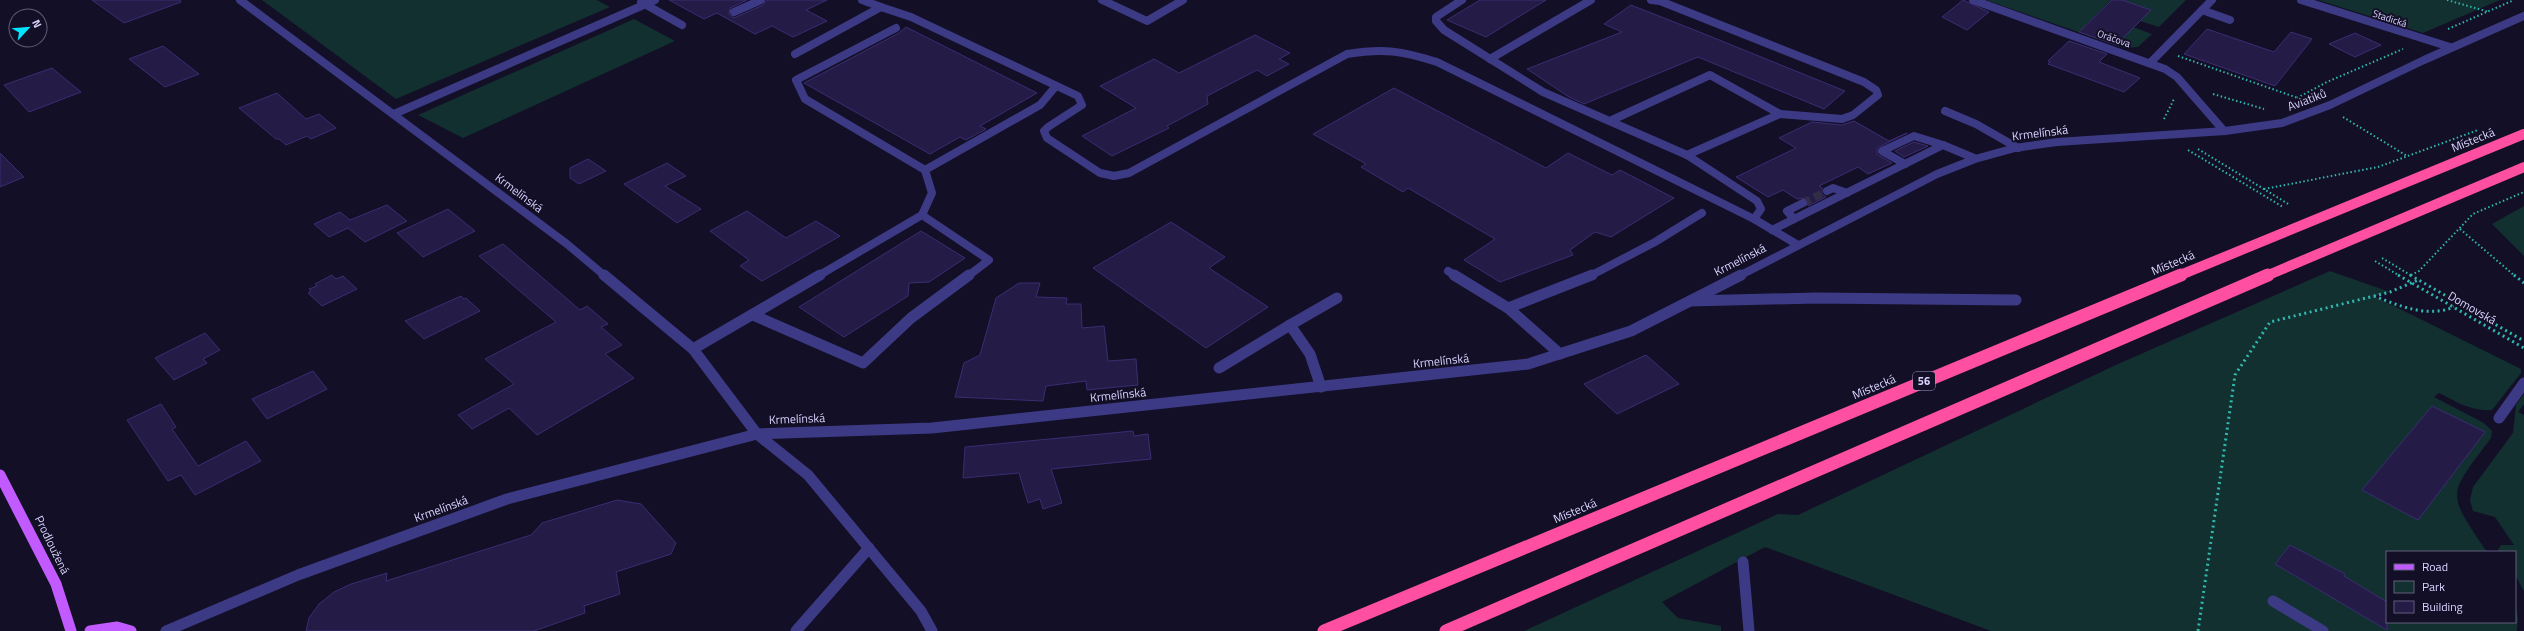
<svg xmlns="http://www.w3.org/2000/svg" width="2524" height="631" viewBox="0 0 2524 631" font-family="'Titillium Web',sans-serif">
	<rect width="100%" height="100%" fill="#130f26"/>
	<!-- green -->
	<g fill="#12302f">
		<polygon points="262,0 597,0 610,7 396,99"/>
		<polygon points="1986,0 2111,0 2085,26 2122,38 2133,27 2152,34 2138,47 2124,48"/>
		<polygon points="2121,0 2186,0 2159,27 2140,21"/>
		<polygon points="2318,0 2500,0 2423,33"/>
		<polygon points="634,19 675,41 463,138 418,115"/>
		<polygon points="2524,206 2524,256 2492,224"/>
		<path d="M2330 271 2390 292 2374 296 2521 369V373L2492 410C2472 412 2455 401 2439 393L2434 397 2484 423 2492 431 2491 438C2447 497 2446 491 2487 552H2387V622H2515V602L2518 619 2517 631H1991L1765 547 1662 602 1678 618 1721 626V631H1524L1778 514 1798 515 2118 364Z"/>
		<polygon points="2524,394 2524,404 2518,412 2524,415 2524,591 2515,575 2515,552 2499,552 2498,550 2501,545 2514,545 2495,517 2473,511 2470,500 2473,487 2513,433 2516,405"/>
	</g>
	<!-- building -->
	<g fill="#241b47" stroke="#3b2d73">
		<polygon points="92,0 180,0 181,2 124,23"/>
		<polygon points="669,0 747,0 730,8 729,14 734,18 763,5 767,0 827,0 806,10 827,21 793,37 772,26 755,34 717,13 704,19"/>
		<polygon points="1480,0 1546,0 1486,37 1447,20"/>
		<polygon points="1963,0 1989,12 1967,30 1942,17"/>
		<polygon points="2112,0 2122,0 2151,10 2116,45 2079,32"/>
		<polygon points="1631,5 1702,33 1845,91 1824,109 1698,57 1584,104 1569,97 1527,69 1622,32 1604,24"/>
		<polygon points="906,27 1037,93 980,126 986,129 966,140 960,137 930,154 804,83 899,33"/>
		<polygon points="2207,29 2274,52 2291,32 2312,39 2275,86 2184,54"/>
		<polygon points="2355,33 2381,45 2355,57 2329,44"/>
		<polygon points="1255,35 1290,53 1279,59 1289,64 1267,76 1257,70 1207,96 1208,104 1167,126 1169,128 1112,156 1082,136 1136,108 1100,86 1154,59 1179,73"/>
		<polygon points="2069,41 2107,54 2099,62 2140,78 2124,92 2048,64 2050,62 2048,61"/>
		<polygon points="163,46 199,74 165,87 129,59"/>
		<polygon points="52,68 81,92 29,112 4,85"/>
		<polygon points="1394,88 1546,168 1568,153 1612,175 1620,170 1674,198 1611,237 1595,232 1570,250 1573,255 1500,282 1464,260 1495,239 1408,188 1403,192 1361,167 1366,164 1313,134"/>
		<polygon points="277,93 306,119 319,114 336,128 311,139 307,136 286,145 279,139 276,139 239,108"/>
		<polygon points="1854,121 1889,141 1907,133 1877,148 1877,154 1892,163 1868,174 1858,167 1819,186 1822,188 1822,194 1826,197 1808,206 1806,198 1797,199 1783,190 1768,197 1736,177 1796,148 1779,138 1812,122 1842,125"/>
		<polygon points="1914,142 1928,146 1904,157 1895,151"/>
		<polygon points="0,153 24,177 0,187"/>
		<polygon points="588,159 606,171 579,184 570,178 570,168"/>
		<polygon points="667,163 686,176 665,186 701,209 677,223 624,184"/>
		<polygon points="387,205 407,221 365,242 348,228 329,237 314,224 340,212 350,220"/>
		<polygon points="448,209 475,231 423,257 397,233"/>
		<polygon points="747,211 786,238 816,221 840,236 762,281 740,266 749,260 710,231"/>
		<polygon points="1171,222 1225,257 1209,268 1268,307 1206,348 1093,268"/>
		<polygon points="921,231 965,258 929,282 909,283 908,296 844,337 799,307"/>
		<polygon points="503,244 580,310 587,306 608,324 601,327 622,345 605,354 634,378 537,435 509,408 472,429 458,415 514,384 485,359 556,322 479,256"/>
		<polygon points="332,275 336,279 343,276 357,289 322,306 308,293 311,291 309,289 317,286 315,284"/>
		<polygon points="1019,283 1040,283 1036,297 1067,298 1066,304 1081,304 1082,328 1104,326 1108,361 1136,359 1138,385 1087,390 1086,381 1046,386 1043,401 955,397 964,363 980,355 996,298"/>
		<polygon points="461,296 464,299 466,298 480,311 424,339 405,321"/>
		<polygon points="205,333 220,350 203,359 207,363 174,380 155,358"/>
		<polygon points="1646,355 1679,384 1617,414 1584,384"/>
		<polygon points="313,371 327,389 267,419 252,399"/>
		<polygon points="161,404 176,427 172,429 198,466 246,441 261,461 195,495 181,475 168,481 127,420"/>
		<polygon points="2432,406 2485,432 2418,520 2362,490"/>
		<polygon points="1133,431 1134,436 1148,434 1151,459 1051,469 1062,503 1043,509 1040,499 1028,503 1019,473 963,478 965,447"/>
		<polygon points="617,500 641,504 676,543 671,554 616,572 620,594 584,606 585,613 534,631 306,631 309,618 319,604 334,592 351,584 387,573 386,581 531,535 542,523"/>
		<polygon points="2290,545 2345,574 2344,576 2387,602 2387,630 2275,564"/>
	</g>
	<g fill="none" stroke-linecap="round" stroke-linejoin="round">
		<!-- minor-tunnel -->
		<polyline stroke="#312d47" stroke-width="8" stroke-dasharray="8 4.5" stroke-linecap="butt" points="1803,203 1827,191"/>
		<!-- path-far1 -->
		<g stroke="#2fb8b0" stroke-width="2" stroke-dasharray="1.5 2.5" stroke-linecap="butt">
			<polyline points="2447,0 2489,12"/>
			<polyline points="2448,29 2514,0"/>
			<polyline points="2178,56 2298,98"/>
			<polyline points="2213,94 2264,109"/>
			<polyline points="2297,98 2327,82 2403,49"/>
			<polyline points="2343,117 2407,156"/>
			<polyline points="2164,119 2174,99"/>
			<polyline points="2198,149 2290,205"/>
			<polyline points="2188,150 2283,207"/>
			<polyline points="2264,189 2378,167 2478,130"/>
			<polyline points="2460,229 2515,276"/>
			<polyline points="2382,258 2412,276"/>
			<polyline points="2375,261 2400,276"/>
			<polyline points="2411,275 2419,271 2473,214 2524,192"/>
		</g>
		<!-- path -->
		<g stroke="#2fb8b0" stroke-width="3" stroke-dasharray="2 3.5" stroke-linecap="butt">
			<polyline points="2398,275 2524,348"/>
			<polyline points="2410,275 2524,341"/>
			<polyline points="2514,275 2524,283"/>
			<path d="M2374 296C2400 306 2427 318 2454 307"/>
			<polyline points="2198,631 2235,375 2270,322 2390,292 2418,280"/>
		</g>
		<!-- minor-far1 -->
		<g stroke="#3d3a85" stroke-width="8">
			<polyline points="240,0 567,244 605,276"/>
			<polyline points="862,0 881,7"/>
			<polyline points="1102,0 1147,21 1183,0"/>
			<polyline points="1462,0 1436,17 1436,21 1444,30 1543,92 1687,155 1757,201 1761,209 1754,219"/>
			<polyline points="1651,0 1660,1 1864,82 1876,90 1878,95 1853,115 1842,119 1780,114"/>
			<polyline points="1973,0 2165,69 2177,77 2224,131"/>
			<polyline points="2301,0 2450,47"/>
			<polyline points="641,2 682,25"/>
			<polyline points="2202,10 2230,20"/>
			<polyline points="734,12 761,0"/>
			<polyline points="896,28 796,80 805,99 925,170"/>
			<path d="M795 54 881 7 911 17 1078 96 1082 105 1048 127 1044 131 1047 138 1100 173 1114 176 1129 173 1347 54C1384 48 1402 51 1437 62L1754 219 1798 245"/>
			<polyline points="1490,59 1591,0"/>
			<polyline points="2151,62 2212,0"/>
			<polyline points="1945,111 1976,124 2018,148"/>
			<polyline points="394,114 655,0"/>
			<polyline points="1612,120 1710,75 1780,114 1687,155"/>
			<polyline points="1905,164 1882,151 1914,136 1943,145"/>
			<polyline points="1827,191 1833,188 1847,193"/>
			<polyline points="922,215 932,193 925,170 1040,105 1056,86"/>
			<polyline points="1794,219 1787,211 1803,203"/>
			<polyline points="1772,230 1943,145 1974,158"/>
			<polyline points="1448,271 1456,276"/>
			<polyline points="818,276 922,215 989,260 968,276"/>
			<polyline points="1590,276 1655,242 1702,213"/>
			<polyline points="1739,276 1937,174 1975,159 2015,148 2057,142 2225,131 2282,123 2330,105 2424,60 2524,16"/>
		</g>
		<!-- minor -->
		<g stroke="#3d3a85" stroke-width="11">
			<polyline points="1454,275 1508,308 1560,354"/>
			<polyline points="1690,301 1816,298 2016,300"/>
			<polyline points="1508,308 1592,275"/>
			<polyline points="753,315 863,363 911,318 969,275"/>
			<polyline points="693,349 820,275"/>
			<polyline points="1219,368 1290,325"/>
			<polyline points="1321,387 1310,354 1290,325 1337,298"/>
			<polyline points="2499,418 2524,383"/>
			<polyline points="757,434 932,428 1528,364 1631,331 1741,275"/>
			<polyline points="757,434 808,475 921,611 932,631"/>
			<polyline points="1743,562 1749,631"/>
			<polyline points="2273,601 2323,631"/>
			<polyline points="166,631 298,575 507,499 757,434 693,349 604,275"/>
			<polyline points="796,631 869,548"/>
		</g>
		<!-- major -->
		<g stroke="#c25bff" stroke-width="11">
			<polyline points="0,475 56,584 71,631"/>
			<polyline points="90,631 117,627 131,631"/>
		</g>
		<!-- highway-far1 -->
		<g stroke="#ff4fa3" stroke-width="10">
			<polyline points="2178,276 2524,134"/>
			<polyline points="2266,276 2524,167"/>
		</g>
		<!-- highway -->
		<g stroke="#ff4fa3" stroke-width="13">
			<polyline points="1324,631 2181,275"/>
			<polyline points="1446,631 2268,275"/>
		</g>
	</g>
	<g text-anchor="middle" stroke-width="4" stroke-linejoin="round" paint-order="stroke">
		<!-- far-street labels -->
		<g font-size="10" fill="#d9d4ff" stroke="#130f26">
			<text transform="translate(2390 18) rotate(18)" y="4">Stadická</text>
			<text transform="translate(2114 38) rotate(19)" y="4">Oráčova</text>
		</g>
		<!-- shield labels -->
		<rect fill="#130f26" stroke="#9e99be" stroke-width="1" x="1913" y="372" width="22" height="18" rx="3"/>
		<g font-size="11" font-weight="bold" fill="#d9d4ff">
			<text x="1924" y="385">56</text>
		</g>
		<!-- street labels -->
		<g font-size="12" fill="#d9d4ff" stroke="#130f26">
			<text transform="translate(2307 100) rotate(-21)" y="4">Aviatiků</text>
			<text transform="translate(2040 133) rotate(-7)" y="4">Krmelínská</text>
			<text transform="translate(2473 140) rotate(-22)" y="4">Místecká</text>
			<text transform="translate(519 193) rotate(37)" y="4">Krmelínská</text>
			<text transform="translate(1740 260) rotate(-27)" y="4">Krmelínská</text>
			<text transform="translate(2173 263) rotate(-23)" y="4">Místecká</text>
			<text transform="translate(2472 308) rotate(30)" y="4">Domovská</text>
			<text transform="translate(1441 361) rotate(-6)" y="4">Krmelínská</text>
			<text transform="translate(1874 387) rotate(-23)" y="4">Místecká</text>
			<text transform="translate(1118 395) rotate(-6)" y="4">Krmelínská</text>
			<text transform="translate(797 419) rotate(-2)" y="4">Krmelínská</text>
			<text transform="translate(441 509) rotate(-20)" y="4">Krmelínská</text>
			<text transform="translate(1575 511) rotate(-23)" y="4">Místecká</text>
			<text transform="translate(52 545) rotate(64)" y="4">Prodloužená</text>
		</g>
	</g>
	<!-- legend -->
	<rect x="2386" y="551" width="130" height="72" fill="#130f26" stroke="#625e7d"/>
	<rect x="2394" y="564" width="20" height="6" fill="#c25bff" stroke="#625e7d"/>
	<text x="2422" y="571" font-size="12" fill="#d9d4ff">Road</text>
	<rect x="2394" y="581" width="20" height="12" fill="#12302f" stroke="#625e7d"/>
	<text x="2422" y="591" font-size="12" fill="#d9d4ff">Park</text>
	<rect x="2394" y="601" width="20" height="12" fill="#241b47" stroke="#625e7d"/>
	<text x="2422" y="611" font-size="12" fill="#d9d4ff">Building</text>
	<!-- north arrow -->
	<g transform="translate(28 28) rotate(64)"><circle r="19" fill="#130f26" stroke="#625e7d"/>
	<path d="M0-3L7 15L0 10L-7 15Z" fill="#00e5ff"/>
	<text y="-6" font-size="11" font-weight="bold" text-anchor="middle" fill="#d9d4ff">N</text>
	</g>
</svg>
